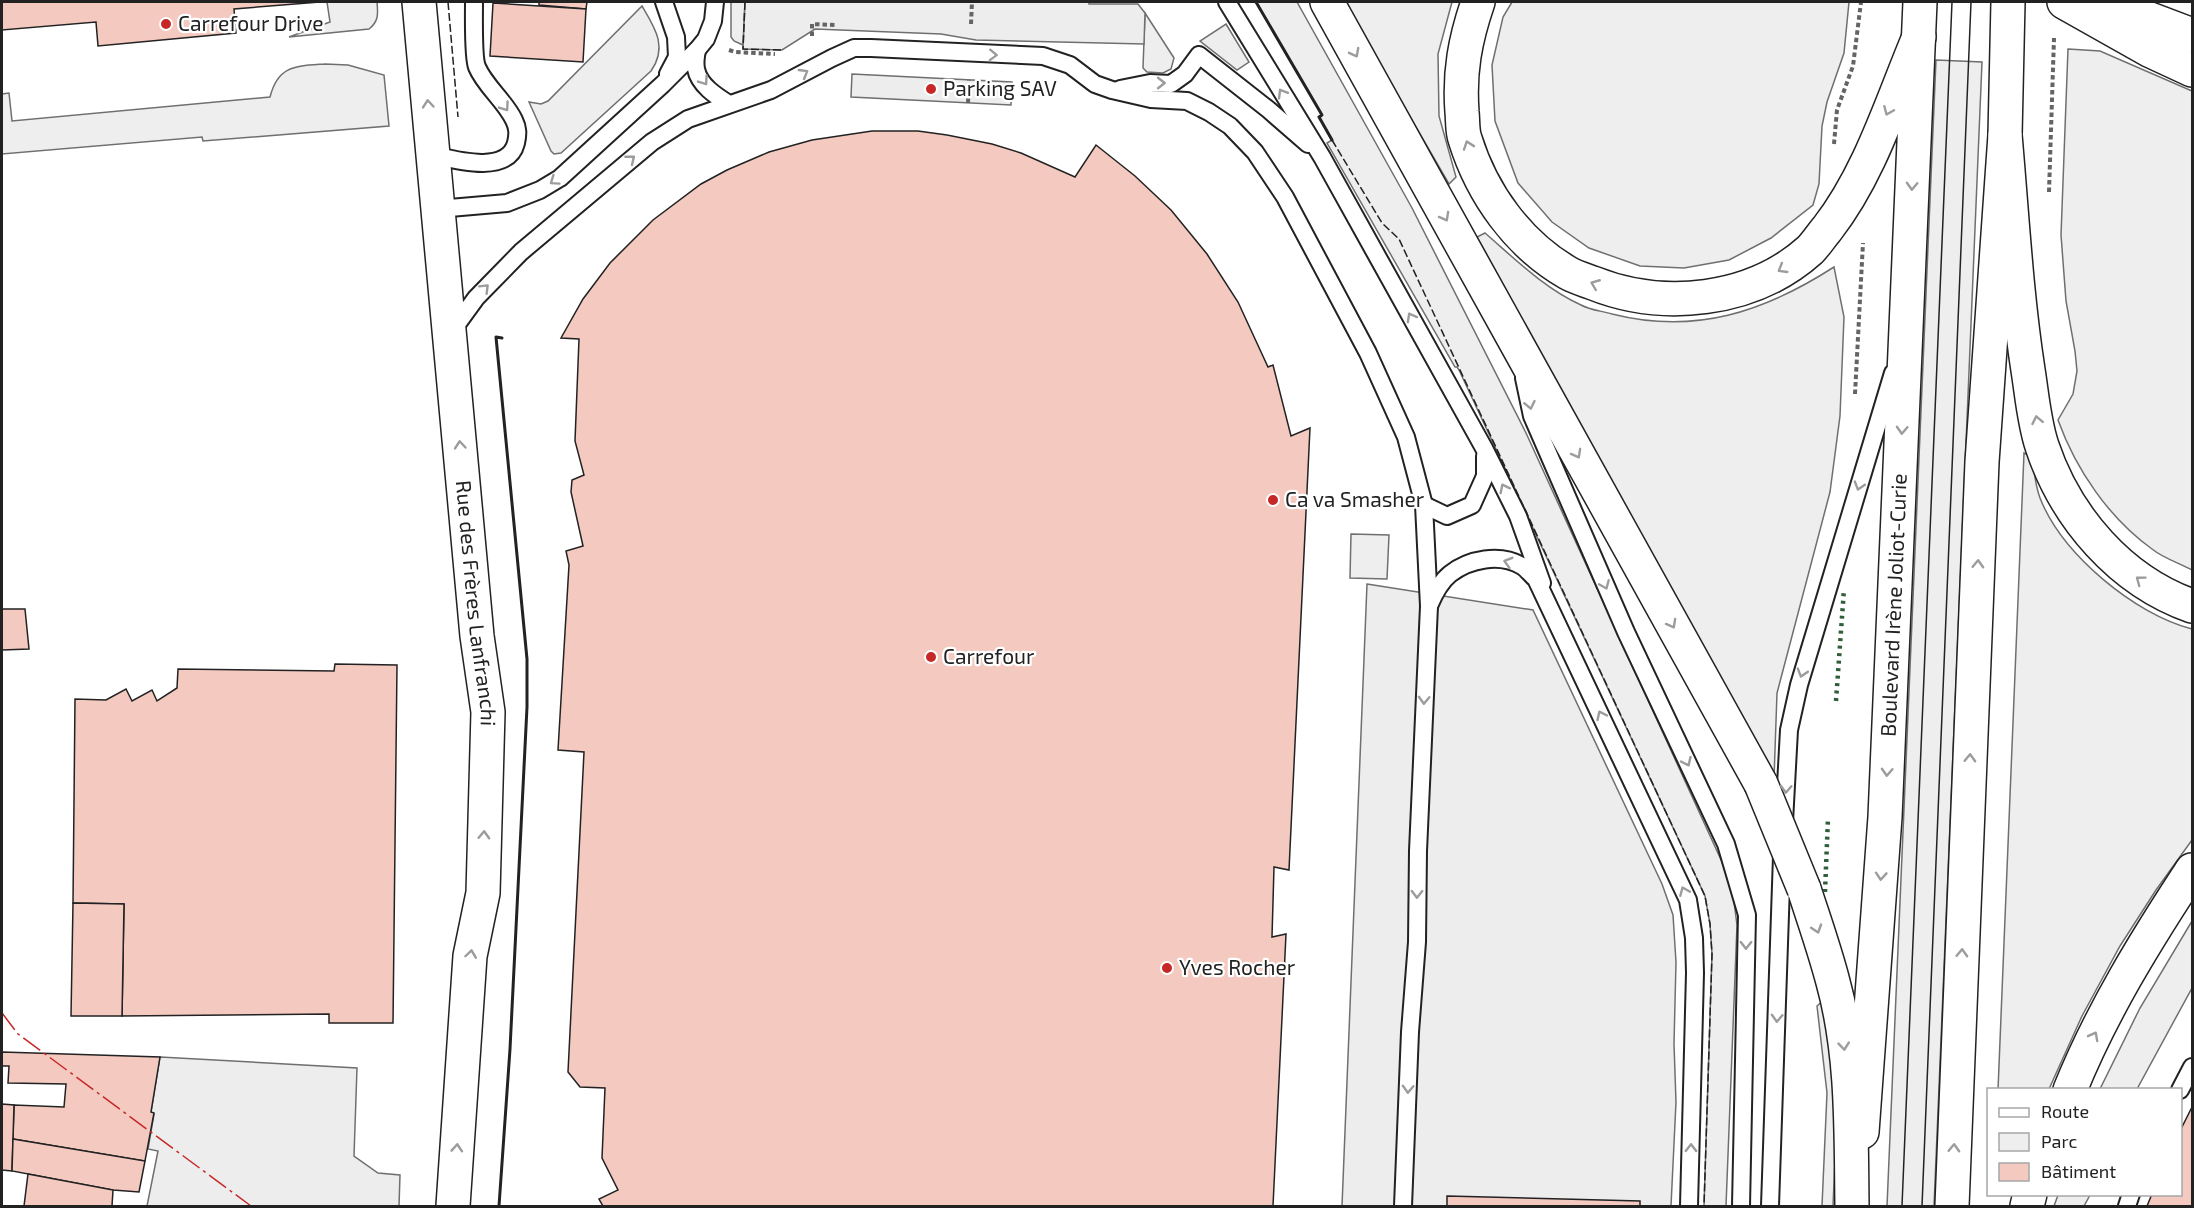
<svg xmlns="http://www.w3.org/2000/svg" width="2194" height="1208" viewBox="0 0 2194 1208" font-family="'Exo 2',sans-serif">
	<rect width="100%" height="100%" fill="#fff"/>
	<!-- green -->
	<g fill="#eee" stroke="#6f6f6f" stroke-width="1.5">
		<path d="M327 2H377C378 14 379 21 369 29L289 37 330 22Z"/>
		<polygon points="731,2 745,2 743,45 734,41 731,37"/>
		<polygon points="1256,2 1297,2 1412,208 1526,433 1722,862 1733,894 1737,925 1726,1206 1704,1206 1712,954 1710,924 1705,896 1459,370 1457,367 1455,367 1327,143 1332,140 1319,117 1322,115"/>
		<polygon points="1343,2 1452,2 1438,54 1439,116 1456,177 1449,184"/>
		<polygon points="1512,2 1849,2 1844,53 1827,102 1822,126 1819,184 1813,205 1771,238 1729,260 1684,268 1640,266 1589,248 1552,222 1518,183 1495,121 1492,65 1503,17"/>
		<path d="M642 6C655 28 668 47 651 71L561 153 554 154 551 151 529 102 541 104 548 101Z"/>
		<polygon points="1145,13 1174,58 1171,69 1163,73 1147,72 1143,68"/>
		<polygon points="1226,24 1249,62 1237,70 1200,41"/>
		<path d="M2068 49 2100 51 2192 91V570C2179 563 2163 558 2152 549 2109 518 2076 470 2058 420L2073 394 2077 371 2075 351 2066 301 2061 235Z"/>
		<polygon points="1936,60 1982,62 1934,1206 1887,1206"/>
		<path d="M325 64 348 65 384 75 389 126 203 141 202 137 2 154V94L9 93 12 121 270 97C278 65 296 66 325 64Z"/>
		<path d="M1485 233C1515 259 1545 289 1581 305 1590 310 1602 311 1612 314 1695 335 1764 312 1834 267L1844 317 1840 416 1830 492 1777 693 1774 779 1477 237Z"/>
		<path d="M2024 453 2032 457C2034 470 2035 485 2040 498 2062 554 2134 614 2192 629V840L2156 890 2120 946 2082 1016 2049 1089 1998 1090Z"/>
		<polygon points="1351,534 1389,535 1387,579 1350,578"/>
		<polygon points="2192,921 2192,988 2137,1089 2100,1089 2140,1008"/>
		<polygon points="1825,999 1837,1113 1833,1206 1822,1206 1827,1093 1817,1006"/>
		<polygon points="2058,1195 2058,1194 2090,1195 2084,1206 2054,1206"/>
	</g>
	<!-- parking -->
	<g fill="#ededed" stroke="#6f6f6f" stroke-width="1.5">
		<polygon points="745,2 1089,2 1089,4 1138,4 1145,13 1144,44 976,40 941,34 815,29 782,50 743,49"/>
		<polygon points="852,74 1012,82 1011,105 851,97"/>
		<polygon points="1367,584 1533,610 1662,884 1673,915 1676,962 1674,1044 1676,1102 1671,1206 1342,1206"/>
		<polygon points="160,1057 357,1068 354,1156 378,1173 400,1175 399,1206 147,1206 158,1151 148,1149 154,1114 151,1112"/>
	</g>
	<!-- building -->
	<g fill="#f3c9c0" stroke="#222" stroke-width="1.5">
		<polygon points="2,2 320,2 234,9 236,33 98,46 96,22 2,30"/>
		<polygon points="539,2 587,2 586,9 539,5"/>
		<polygon points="493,3 586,9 583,62 490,56"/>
		<polygon points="872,131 918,131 947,135 992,144 1021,153 1075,177 1096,145 1135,176 1171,210 1207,254 1238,302 1268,367 1273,365 1291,436 1310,428 1289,870 1274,867 1272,937 1286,934 1273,1206 603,1206 599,1199 618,1190 602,1158 605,1088 580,1087 568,1072 584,752 558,750 569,565 566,551 583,546 571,492 572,480 584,475 575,441 579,339 561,338 583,299 610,263 653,220 701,184 727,170 769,152 812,140"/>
		<polygon points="2,609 25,609 29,649 2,650"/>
		<polygon points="335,664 397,665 393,1023 329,1023 329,1014 122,1016 124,904 73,903 75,699 106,700 126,689 132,701 152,690 157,701 177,688 178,669 334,671"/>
		<polygon points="73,903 124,904 122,1016 71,1016"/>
		<polygon points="2,1052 160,1057 151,1112 154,1113 145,1161 13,1139 14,1105 64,1107 66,1084 8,1083 9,1066 2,1066"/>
		<polygon points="2,1104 14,1105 12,1171 2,1170"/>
		<polygon points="2192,1107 2192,1206 2147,1206 2152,1194 2180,1194 2180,1131"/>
		<polygon points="13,1139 145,1161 139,1192 113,1190 12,1171"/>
		<polygon points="28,1174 113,1190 112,1206 24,1206"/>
		<polygon points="1447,1196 1640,1201 1640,1206 1447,1206"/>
	</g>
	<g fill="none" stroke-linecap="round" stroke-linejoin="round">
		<defs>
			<g id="lane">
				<polyline points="664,2 676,37 677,57 668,74"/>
				<polyline points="1227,2 1322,157 1485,450 1518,516 1542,583"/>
				<path d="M697 50C696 55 695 64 696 69 699 85 716 96 729 104"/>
				<polyline points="1120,89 1150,83 1171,84 1185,74 1199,55 1269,110 1308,144"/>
				<path d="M433 155C455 160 508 175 516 143 518 134 518 128 514 120 505 101 485 86 477 67 473 58 474 14 474 2"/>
				<polyline points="438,209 507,203 540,190 560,178 663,84 697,50 706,39 713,21 715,2"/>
				<polyline points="452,331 476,298 521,252 652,142 688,119 771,90 832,58 854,48 871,48 1043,56 1070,65 1095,84 1112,90 1151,99 1187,101 1209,112 1230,126 1255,152 1285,197 1368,353 1406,437 1424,505 1429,606"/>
				<polyline points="1524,378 1532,416 1626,632 1726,844 1747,915 1741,1206"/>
				<polyline points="1424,505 1447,516 1472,505 1485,476 1485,456"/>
				<polyline points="1784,822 1789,730 1799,685 1893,373"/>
				<polyline points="2180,1090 2192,1067"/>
				<path d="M1403 1206 1410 1032 1417 942 1418 851 1429 606C1434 594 1440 582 1450 574 1469 559 1500 553 1522 566 1527 569 1531 575 1536 579L1688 900 1694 938 1695 973 1689 1206"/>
				<polyline points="1770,1206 1782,856"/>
				<polyline points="2127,1206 2131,1194"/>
			</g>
			<g id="street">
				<path id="s1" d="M419 2 477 636 488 712 483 893 470 956 453 1206"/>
			</g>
			<g id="primary">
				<path id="s2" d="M1862 1132 1885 817 1920 2"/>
				<polyline points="1952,1206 1982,462 2005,135 2008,2"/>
			</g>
			<g id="highway">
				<polyline points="1327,2 1761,784"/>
				<path d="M1478 2C1465 40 1459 72 1462 112 1463 121 1462 131 1465 139 1482 194 1518 244 1568 273 1575 277 1585 280 1593 283 1663 311 1752 302 1810 250 1816 244 1821 236 1827 229 1870 174 1892 101 1919 37"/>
				<polyline points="2064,2 2151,51 2192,70"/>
				<polyline points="2105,2 2192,35"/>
				<path d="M2005 135C2012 213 2016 292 2028 370 2032 395 2034 422 2042 446 2066 518 2121 581 2192 606"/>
				<path d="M1804 889C1814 920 1825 951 1833 982 1853 1054 1851 1132 1852 1206"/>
				<path d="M2070 1090C2102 1011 2146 940 2192 870"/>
				<polyline points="2027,1206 2030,1194"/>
			</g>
		</defs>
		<!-- lane casing -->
		<use href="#lane" stroke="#222" stroke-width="20"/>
		<!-- street casing -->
		<use href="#street" stroke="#222" stroke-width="36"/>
		<!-- primary casing -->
		<use href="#primary" stroke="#222" stroke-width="36"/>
		<!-- highway casing -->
		<use href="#highway" stroke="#222" stroke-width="36"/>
		<!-- path -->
		<g stroke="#646464" stroke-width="4" stroke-dasharray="4.5 3" stroke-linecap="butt">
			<polyline points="971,24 972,2"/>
			<polyline points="812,36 812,24 835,25"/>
			<polyline points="729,50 735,52 775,54"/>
			<polyline points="968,103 969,80"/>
			<polyline points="1834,144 1837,110 1853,66 1861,2"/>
			<polyline points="2049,192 2054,38"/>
			<polyline points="1855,394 1863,243"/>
		</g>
		<!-- lane -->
		<use href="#lane" stroke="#fff" stroke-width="16"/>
		<!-- street -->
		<use href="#street" stroke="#fff" stroke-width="33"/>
		<!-- primary -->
		<use href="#primary" stroke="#fff" stroke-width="33"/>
		<!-- highway -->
		<use href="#highway" stroke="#fff" stroke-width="33"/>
		<!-- tram -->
		<g stroke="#222" stroke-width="1.5">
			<polyline points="1902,1206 1952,2"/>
			<polyline points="1922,1206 1971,2"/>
		</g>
		<defs>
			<polyline id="highway-bridge" points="1761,784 1804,889"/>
		</defs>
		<!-- highway-bridge casing -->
		<use href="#highway-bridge" stroke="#222" stroke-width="36" stroke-linecap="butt"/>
		<!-- highway-bridge -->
		<use href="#highway-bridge" stroke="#fff" stroke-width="33"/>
		<!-- hedge -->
		<g stroke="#2f5e38" stroke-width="4.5" stroke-dasharray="3 4.5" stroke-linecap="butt">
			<polyline points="1836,701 1844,589"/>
			<polyline points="1825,892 1828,818"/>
		</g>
		<!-- fence -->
		<g stroke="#222" stroke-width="1.5" stroke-dasharray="8 3" stroke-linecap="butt">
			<polyline points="448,2 458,117"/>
			<polyline points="745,2 743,49 782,50"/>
			<polyline points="1332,140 1382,223 1399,239 1705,896 1710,924 1712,954 1704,1206"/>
		</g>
		<!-- wall -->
		<g stroke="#222" stroke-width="3">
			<polyline points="1256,2 1322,115 1319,117 1332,140"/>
			<polyline points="499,1206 510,1049 527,707 527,659 496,337 502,338"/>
		</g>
		<!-- power -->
		<polyline stroke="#c62828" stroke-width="1.5" stroke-dasharray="21 4.5 3 4.5" stroke-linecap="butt" points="2,1013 18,1034 251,1206"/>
	</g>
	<!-- one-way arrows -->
	<defs><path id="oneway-chevron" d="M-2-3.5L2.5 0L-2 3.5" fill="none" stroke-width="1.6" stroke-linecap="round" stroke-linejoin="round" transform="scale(1.5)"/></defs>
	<g stroke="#9c9c9c">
		<use href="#oneway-chevron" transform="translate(1355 53) rotate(62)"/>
		<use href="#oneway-chevron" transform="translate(993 55) rotate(2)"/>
		<use href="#oneway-chevron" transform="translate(804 73) rotate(-30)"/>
		<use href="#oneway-chevron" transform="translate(704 81) rotate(55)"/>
		<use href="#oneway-chevron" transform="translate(1161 83)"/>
		<use href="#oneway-chevron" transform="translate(1282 93) rotate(-121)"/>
		<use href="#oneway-chevron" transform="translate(428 104) rotate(-95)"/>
		<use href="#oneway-chevron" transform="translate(505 107) rotate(55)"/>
		<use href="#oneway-chevron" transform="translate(1888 111) rotate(113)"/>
		<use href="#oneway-chevron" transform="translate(1468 145) rotate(-109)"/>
		<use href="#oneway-chevron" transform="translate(631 159) rotate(-39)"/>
		<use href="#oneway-chevron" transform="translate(554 181) rotate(145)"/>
		<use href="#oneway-chevron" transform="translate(1912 186) rotate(92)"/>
		<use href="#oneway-chevron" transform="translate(1445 217) rotate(61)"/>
		<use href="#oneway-chevron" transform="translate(1782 269) rotate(149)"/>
		<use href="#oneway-chevron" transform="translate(1595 284) rotate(-158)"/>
		<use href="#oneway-chevron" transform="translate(485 288) rotate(-45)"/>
		<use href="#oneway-chevron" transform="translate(1411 317) rotate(-119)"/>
		<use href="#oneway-chevron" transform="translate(1530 405) rotate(78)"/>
		<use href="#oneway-chevron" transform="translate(2037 420) rotate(-101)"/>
		<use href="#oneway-chevron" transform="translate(1902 430) rotate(93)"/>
		<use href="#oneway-chevron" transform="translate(460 445) rotate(-95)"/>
		<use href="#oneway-chevron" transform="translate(1577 454) rotate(61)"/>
		<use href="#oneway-chevron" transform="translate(1859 486) rotate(107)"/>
		<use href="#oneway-chevron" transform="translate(1504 488) rotate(-117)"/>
		<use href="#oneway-chevron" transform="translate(1508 562) rotate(-164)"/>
		<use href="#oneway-chevron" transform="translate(1978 564) rotate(-88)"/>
		<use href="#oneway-chevron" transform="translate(2140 580) rotate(-143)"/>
		<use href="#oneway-chevron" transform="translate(1605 585) rotate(67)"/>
		<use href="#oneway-chevron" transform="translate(1672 624) rotate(61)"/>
		<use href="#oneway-chevron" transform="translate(1802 673) rotate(107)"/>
		<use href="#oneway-chevron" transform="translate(1424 700) rotate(92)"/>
		<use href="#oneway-chevron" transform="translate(1601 715) rotate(-115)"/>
		<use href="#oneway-chevron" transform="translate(1970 758) rotate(-88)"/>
		<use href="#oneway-chevron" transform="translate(1687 762) rotate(65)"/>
		<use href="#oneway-chevron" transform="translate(1887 772) rotate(93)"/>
		<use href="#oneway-chevron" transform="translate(1786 789) rotate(93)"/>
		<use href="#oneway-chevron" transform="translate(484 835) rotate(-88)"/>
		<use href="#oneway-chevron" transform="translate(1881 876) rotate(94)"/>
		<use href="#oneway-chevron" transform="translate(1684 891) rotate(-113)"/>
		<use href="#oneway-chevron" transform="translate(1417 894) rotate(91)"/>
		<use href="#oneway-chevron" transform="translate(1817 929) rotate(72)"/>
		<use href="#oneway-chevron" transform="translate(1746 945) rotate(91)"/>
		<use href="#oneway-chevron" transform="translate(1962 953) rotate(-88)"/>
		<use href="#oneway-chevron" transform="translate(471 954) rotate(-82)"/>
		<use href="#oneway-chevron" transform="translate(1777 1018) rotate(92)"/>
		<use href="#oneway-chevron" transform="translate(2094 1036) rotate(-62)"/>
		<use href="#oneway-chevron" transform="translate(1844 1046) rotate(84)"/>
		<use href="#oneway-chevron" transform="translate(1408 1089) rotate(92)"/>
		<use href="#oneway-chevron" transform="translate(457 1148) rotate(-86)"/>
		<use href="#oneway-chevron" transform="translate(1691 1148) rotate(-89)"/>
		<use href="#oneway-chevron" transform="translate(1954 1148) rotate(-88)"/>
	</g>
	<!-- markers -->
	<g fill="#c62828" stroke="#fff" stroke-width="2">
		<circle cx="166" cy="24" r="6"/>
		<circle cx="931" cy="89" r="6"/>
		<circle cx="1273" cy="500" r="6"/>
		<circle cx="931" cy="657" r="6"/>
		<circle cx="1167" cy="968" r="6"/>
	</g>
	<g text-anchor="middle" stroke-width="4.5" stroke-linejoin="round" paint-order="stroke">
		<!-- poi labels -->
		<g font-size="21" fill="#222" stroke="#fff" text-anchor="start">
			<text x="178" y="31">Carrefour Drive</text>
			<text x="943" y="96">Parking SAV</text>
			<text x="1285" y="507">Ca va Smasher</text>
			<text x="943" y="664">Carrefour</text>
			<text x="1179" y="975">Yves Rocher</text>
		</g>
		<!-- street labels -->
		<g font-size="21" fill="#222" stroke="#fff">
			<text dy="7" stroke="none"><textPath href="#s1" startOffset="604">Rue des Frères Lanfranchi</textPath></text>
			<text dy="7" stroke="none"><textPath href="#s2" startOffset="528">Boulevard Irène Joliot-Curie</textPath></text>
		</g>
	</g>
	<!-- border -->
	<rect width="2194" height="1208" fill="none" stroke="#222222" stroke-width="6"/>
	<!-- legend -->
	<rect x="1987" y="1088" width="195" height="108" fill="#ffffff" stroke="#a7a7a7" stroke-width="1.5"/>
	<rect x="1999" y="1108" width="30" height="9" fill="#ffffff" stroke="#a7a7a7" stroke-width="1.5"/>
	<text x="2041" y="1118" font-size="18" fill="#222222">Route</text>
	<rect x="1999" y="1133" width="30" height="18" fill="#eeeeee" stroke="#a7a7a7" stroke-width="1.5"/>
	<text x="2041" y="1148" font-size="18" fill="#222222">Parc</text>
	<rect x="1999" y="1163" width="30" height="18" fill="#f3c9c0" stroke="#a7a7a7" stroke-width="1.5"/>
	<text x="2041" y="1178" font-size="18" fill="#222222">Bâtiment</text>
</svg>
